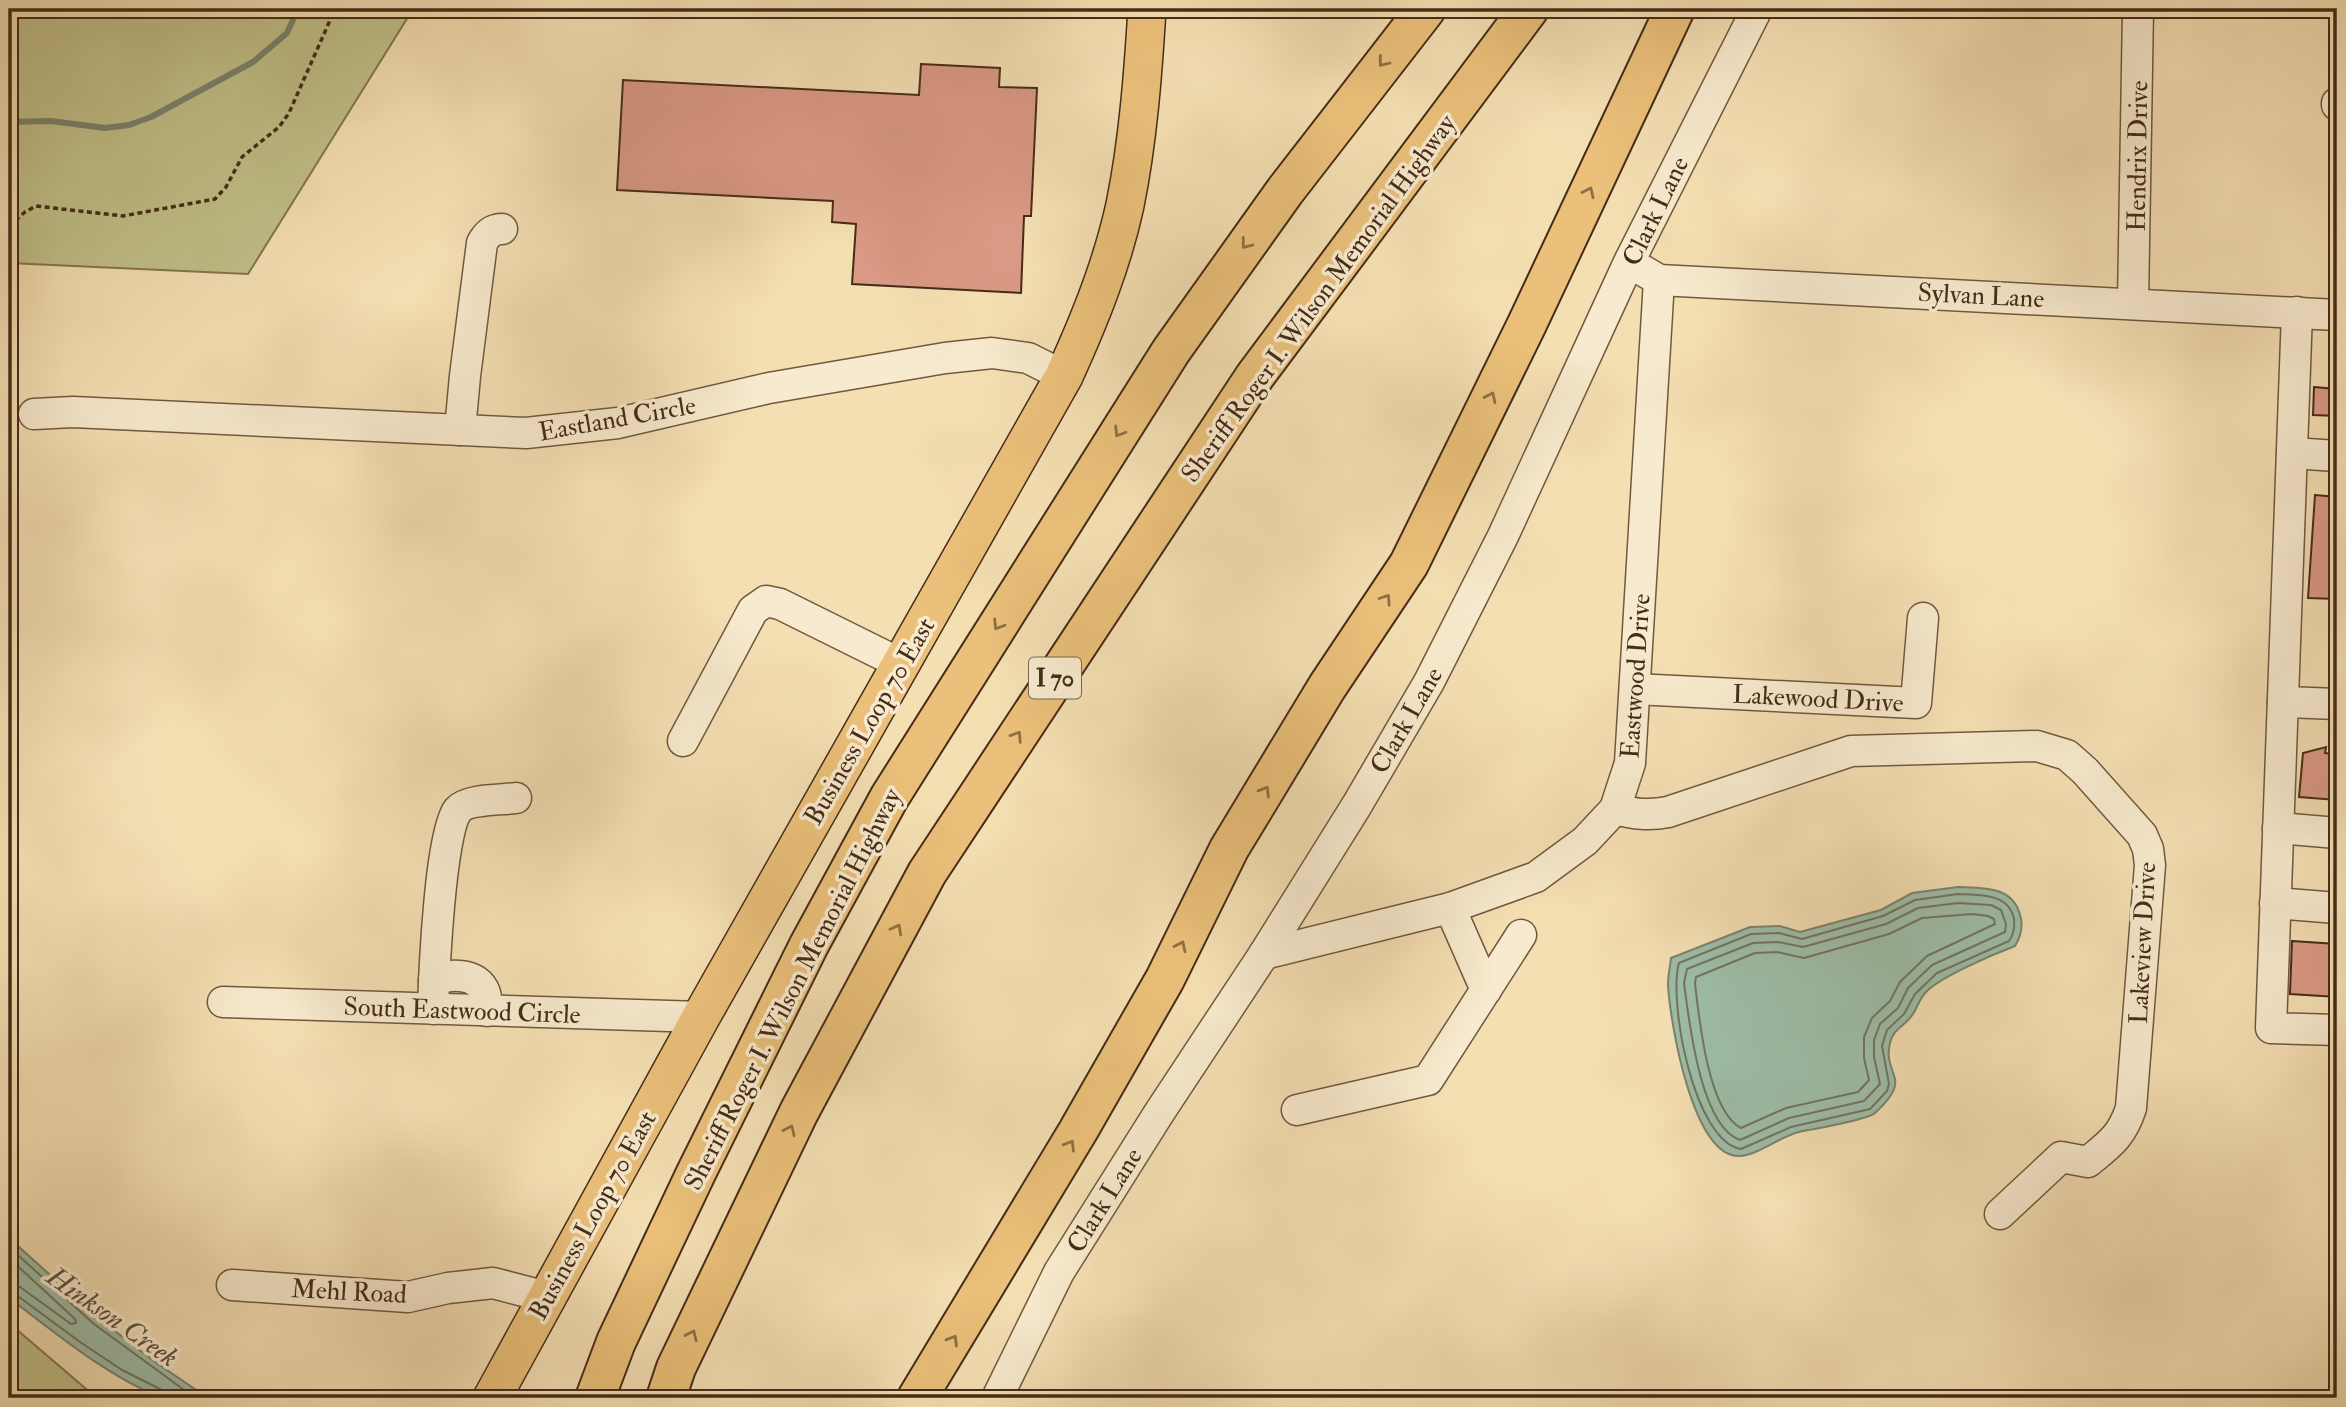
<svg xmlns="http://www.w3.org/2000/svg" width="2346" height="1407" viewBox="0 0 2346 1407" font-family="'IM FELL Double Pica',serif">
	<rect width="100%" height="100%" fill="#f4dfb3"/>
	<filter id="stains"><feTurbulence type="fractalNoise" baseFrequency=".00286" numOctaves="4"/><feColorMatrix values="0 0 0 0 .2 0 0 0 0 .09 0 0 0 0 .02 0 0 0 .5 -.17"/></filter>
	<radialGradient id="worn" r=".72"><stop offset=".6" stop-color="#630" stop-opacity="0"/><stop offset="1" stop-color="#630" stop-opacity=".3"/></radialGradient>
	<!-- green -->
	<g fill="#c1c089" stroke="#837650" stroke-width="2">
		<polygon points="9,9 413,9 248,274 9,263"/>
		<polygon points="9,1323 92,1394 98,1398 9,1398"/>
	</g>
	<!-- water -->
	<g fill="#9dbda8" stroke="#7a836e" stroke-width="2">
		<path d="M1958 887C1986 888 2015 886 2021 919 2023 930 2020 938 2015 946 1994 954 1940 977 1926 992 1918 1000 1917 1011 1909 1019 1902 1027 1893 1030 1890 1043 1882 1077 1915 1076 1875 1113 1868 1120 1813 1129 1799 1132 1781 1136 1758 1155 1740 1156 1692 1158 1670 1020 1668 985 1668 976 1670 967 1671 958L1750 927 1780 926 1800 932 1881 910 1912 893Z"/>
		<path d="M9 1238 99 1319 158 1364 208 1398C194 1398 171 1402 159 1397 104 1374 56 1333 9 1298Z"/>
	</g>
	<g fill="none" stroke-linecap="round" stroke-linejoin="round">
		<!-- shore -->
		<g stroke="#717460" stroke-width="2">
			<path d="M1958 894C1980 895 2009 893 2014 919 2015 928 2014 934 2009 941L1937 973 1915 994 1904 1014 1887 1030 1882 1046 1889 1084 1887 1091 1870 1109 1791 1127 1741 1149C1694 1142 1668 1001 1679 963L1751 934 1779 933 1802 939 1883 916 1915 900Z"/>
			<path d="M1958 903 1991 905 2001 910 2006 924 2005 932 1932 965 1908 988 1898 1008 1880 1024 1874 1040V1057L1880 1084 1864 1101 1789 1118 1740 1140C1700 1126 1689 1020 1684 983L1687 969 1753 943 1778 942 1803 947 1886 924 1918 908Z"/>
			<path d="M1972 914 1988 916 1994 919 1995 924 1927 956 1900 982 1890 1001 1872 1018 1864 1037V1058L1869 1080 1858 1092 1786 1108 1741 1128C1708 1111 1699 1018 1695 983L1696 977 1755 953 1777 952 1804 958 1889 934 1922 918Z"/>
			<polyline points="9,1247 94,1324 195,1398"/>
			<polyline points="9,1258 75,1319 76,1323 71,1324 20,1287 9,1284"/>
			<polyline points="9,1293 15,1294 80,1342 122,1370 160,1389 163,1398"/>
		</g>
		<!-- stream -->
		<polyline stroke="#7a836e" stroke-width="6" points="9,122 51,121 105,128 129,125 151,117 253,62 287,33 298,9"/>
	</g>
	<!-- building -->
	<g fill="#da9984" stroke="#452c18" stroke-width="2">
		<polygon points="921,64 1000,68 999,87 1037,88 1031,216 1024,216 1021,293 852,284 856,224 832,222 833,201 617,190 623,80 919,95"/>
		<polygon points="2314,387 2337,389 2337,416 2313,415"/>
		<polygon points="2315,495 2337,497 2337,599 2308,598"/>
		<polygon points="2326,747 2325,753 2337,754 2337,800 2299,797 2303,753"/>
		<polygon points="2292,941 2337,944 2337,997 2290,994"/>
	</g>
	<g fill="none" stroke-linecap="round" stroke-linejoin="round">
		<defs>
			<g id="minor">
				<polyline points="2337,105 2337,103"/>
				<polyline points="1642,270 1659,280 2337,315"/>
				<polyline points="2133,303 2138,9"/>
				<polyline points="2297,312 2271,1028 2337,1030"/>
				<polyline points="34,414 73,412 526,433 618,423 769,388 945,358 992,353 1028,358 1064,376"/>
				<path d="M460 430 465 376 482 243C487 234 492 229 502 229"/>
				<polyline points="2292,453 2337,456"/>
				<polyline points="1635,689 1916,703 1923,618"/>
				<polyline points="2283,702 2337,704"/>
				<polyline points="683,741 753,610 766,601 780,604 901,664"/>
				<path d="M1615 809C1634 814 1649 816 1668 812L1851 751 2037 746 2067 755 2085 771 2142 835 2148 849 2150 865 2131 1108C2122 1136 2110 1144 2088 1162L2061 1157 2000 1214"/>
				<polyline points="2278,828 2337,833"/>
				<polyline points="2275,903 2337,908"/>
				<polyline points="1450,908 1486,990"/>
				<polyline points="1264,954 1450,908 1536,877 1585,841 1615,809 1630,763 1659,280"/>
				<path d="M434 980C450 974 478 972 485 993 487 999 487 1006 487 1011"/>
				<polyline points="223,1002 701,1017"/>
				<path d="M433 1009C434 976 440 831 458 810 467 799 502 800 516 798"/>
				<polyline points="1297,1110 1428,1080 1521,935"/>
				<polyline points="232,1285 408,1297 448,1288 493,1283 547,1297"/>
				<polyline points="997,1398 1059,1272 1159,1113 1264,954 1357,805 1429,682 1503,536 1629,262 1757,9"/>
			</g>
			<path id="major" d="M492 1398 701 1017 1064 376C1089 321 1112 265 1125 205 1138 141 1143 74 1147 9"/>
			<g id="highway">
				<polyline points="595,1398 616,1342 696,1173 809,945 889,798 1171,351 1285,191 1426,9"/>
				<polyline points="666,1398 676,1368 799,1112 927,873 1255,376 1529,9"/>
				<polyline points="917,1398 1078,1131 1165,979 1229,849 1327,687 1409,564 1527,324 1675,9"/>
			</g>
		</defs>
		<!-- minor casing -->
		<use href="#minor" stroke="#71593f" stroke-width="33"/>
		<!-- major casing -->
		<use href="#major" stroke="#452c18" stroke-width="40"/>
		<!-- highway casing -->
		<use href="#highway" stroke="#452c18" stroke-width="42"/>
		<!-- path -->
		<polyline stroke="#452c18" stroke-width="3.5" stroke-dasharray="5 3.5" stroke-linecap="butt" points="9,226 25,212 36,206 123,216 215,199 226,187 242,157 279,127 289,113 335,9"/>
		<!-- minor -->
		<use href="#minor" stroke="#f8eace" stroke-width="30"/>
		<!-- major -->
		<use href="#major" stroke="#eac07a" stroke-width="37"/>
		<!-- highway -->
		<use href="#highway" stroke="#eac07a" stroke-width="38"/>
	</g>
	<!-- one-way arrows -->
	<defs><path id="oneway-chevron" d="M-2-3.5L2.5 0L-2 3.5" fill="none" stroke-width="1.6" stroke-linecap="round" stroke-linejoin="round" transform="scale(1.75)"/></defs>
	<g stroke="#8f6f44">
		<use href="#oneway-chevron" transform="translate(1383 62) rotate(128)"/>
		<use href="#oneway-chevron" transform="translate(1589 192) rotate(-65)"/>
		<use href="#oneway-chevron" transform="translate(1246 244) rotate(127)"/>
		<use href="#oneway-chevron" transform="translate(1491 397) rotate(-64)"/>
		<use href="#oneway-chevron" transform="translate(1119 432) rotate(122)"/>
		<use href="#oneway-chevron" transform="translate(1386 599) rotate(-56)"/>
		<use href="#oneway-chevron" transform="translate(998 625) rotate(122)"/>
		<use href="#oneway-chevron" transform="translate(1017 736) rotate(-57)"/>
		<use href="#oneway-chevron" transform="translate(1265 791) rotate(-59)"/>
		<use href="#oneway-chevron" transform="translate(897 929) rotate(-62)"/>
		<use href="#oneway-chevron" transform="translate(1181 946) rotate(-64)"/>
		<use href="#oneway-chevron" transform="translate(790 1130) rotate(-65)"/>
		<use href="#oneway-chevron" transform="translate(1070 1145) rotate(-59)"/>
		<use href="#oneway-chevron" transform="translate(692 1335) rotate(-65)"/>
		<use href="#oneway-chevron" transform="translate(953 1340) rotate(-59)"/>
	</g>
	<g text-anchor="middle" stroke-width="7" stroke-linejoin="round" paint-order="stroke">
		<!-- shield labels -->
		<rect fill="#f8eace" stroke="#7b654f" stroke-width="2" x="1029" y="657.5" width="52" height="41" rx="5"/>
		<g font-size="24" font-weight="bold" fill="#452c18">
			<text x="1055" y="686">I 70</text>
		</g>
		<!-- street labels -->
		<g font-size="26" fill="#452c18" stroke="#f8eace">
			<text transform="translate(2137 156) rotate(-89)" y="9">Hendrix Drive</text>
			<text transform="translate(1655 211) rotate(-64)" y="9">Clark Lane</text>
			<text transform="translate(1981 295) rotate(3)" y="9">Sylvan Lane</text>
			<text transform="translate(1318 298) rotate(-54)" y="9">Sheriff Roger I. Wilson Memorial Highway</text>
			<text transform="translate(617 418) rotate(-10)" y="9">Eastland Circle</text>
			<text transform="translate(1635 676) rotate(-86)" y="9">Eastwood Drive</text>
			<text transform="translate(1818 698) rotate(3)" y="9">Lakewood Drive</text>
			<text transform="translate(1406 720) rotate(-60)" y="9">Clark Lane</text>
			<text transform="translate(869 721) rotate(-60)" y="9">Business Loop 70 East</text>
			<text transform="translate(2142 943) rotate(-87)" y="9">Lakeview Drive</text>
			<text transform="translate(792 989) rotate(-63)" y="9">Sheriff Roger I. Wilson Memorial Highway</text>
			<text transform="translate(462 1010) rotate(2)" y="9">South Eastwood Circle</text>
			<text transform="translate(1104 1200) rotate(-58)" y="9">Clark Lane</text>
			<text transform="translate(592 1215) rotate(-61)" y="9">Business Loop 70 East</text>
			<text transform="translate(349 1291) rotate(3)" y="9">Mehl Road</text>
		</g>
		<!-- water labels -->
		<g font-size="28" font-style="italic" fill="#5b503c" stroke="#f8eace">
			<text transform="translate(113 1316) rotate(35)" y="10">Hinkson Creek</text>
		</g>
	</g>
	<!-- margin -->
	<rect width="2346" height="1407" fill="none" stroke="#f4dfb3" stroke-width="35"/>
	<rect x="10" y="10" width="2325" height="1386" fill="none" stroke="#452c18" stroke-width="3.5"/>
	<rect x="18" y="18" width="2311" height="1372" fill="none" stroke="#452c18" stroke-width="2"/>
	<rect width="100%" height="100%" filter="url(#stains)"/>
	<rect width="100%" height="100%" fill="url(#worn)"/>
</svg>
